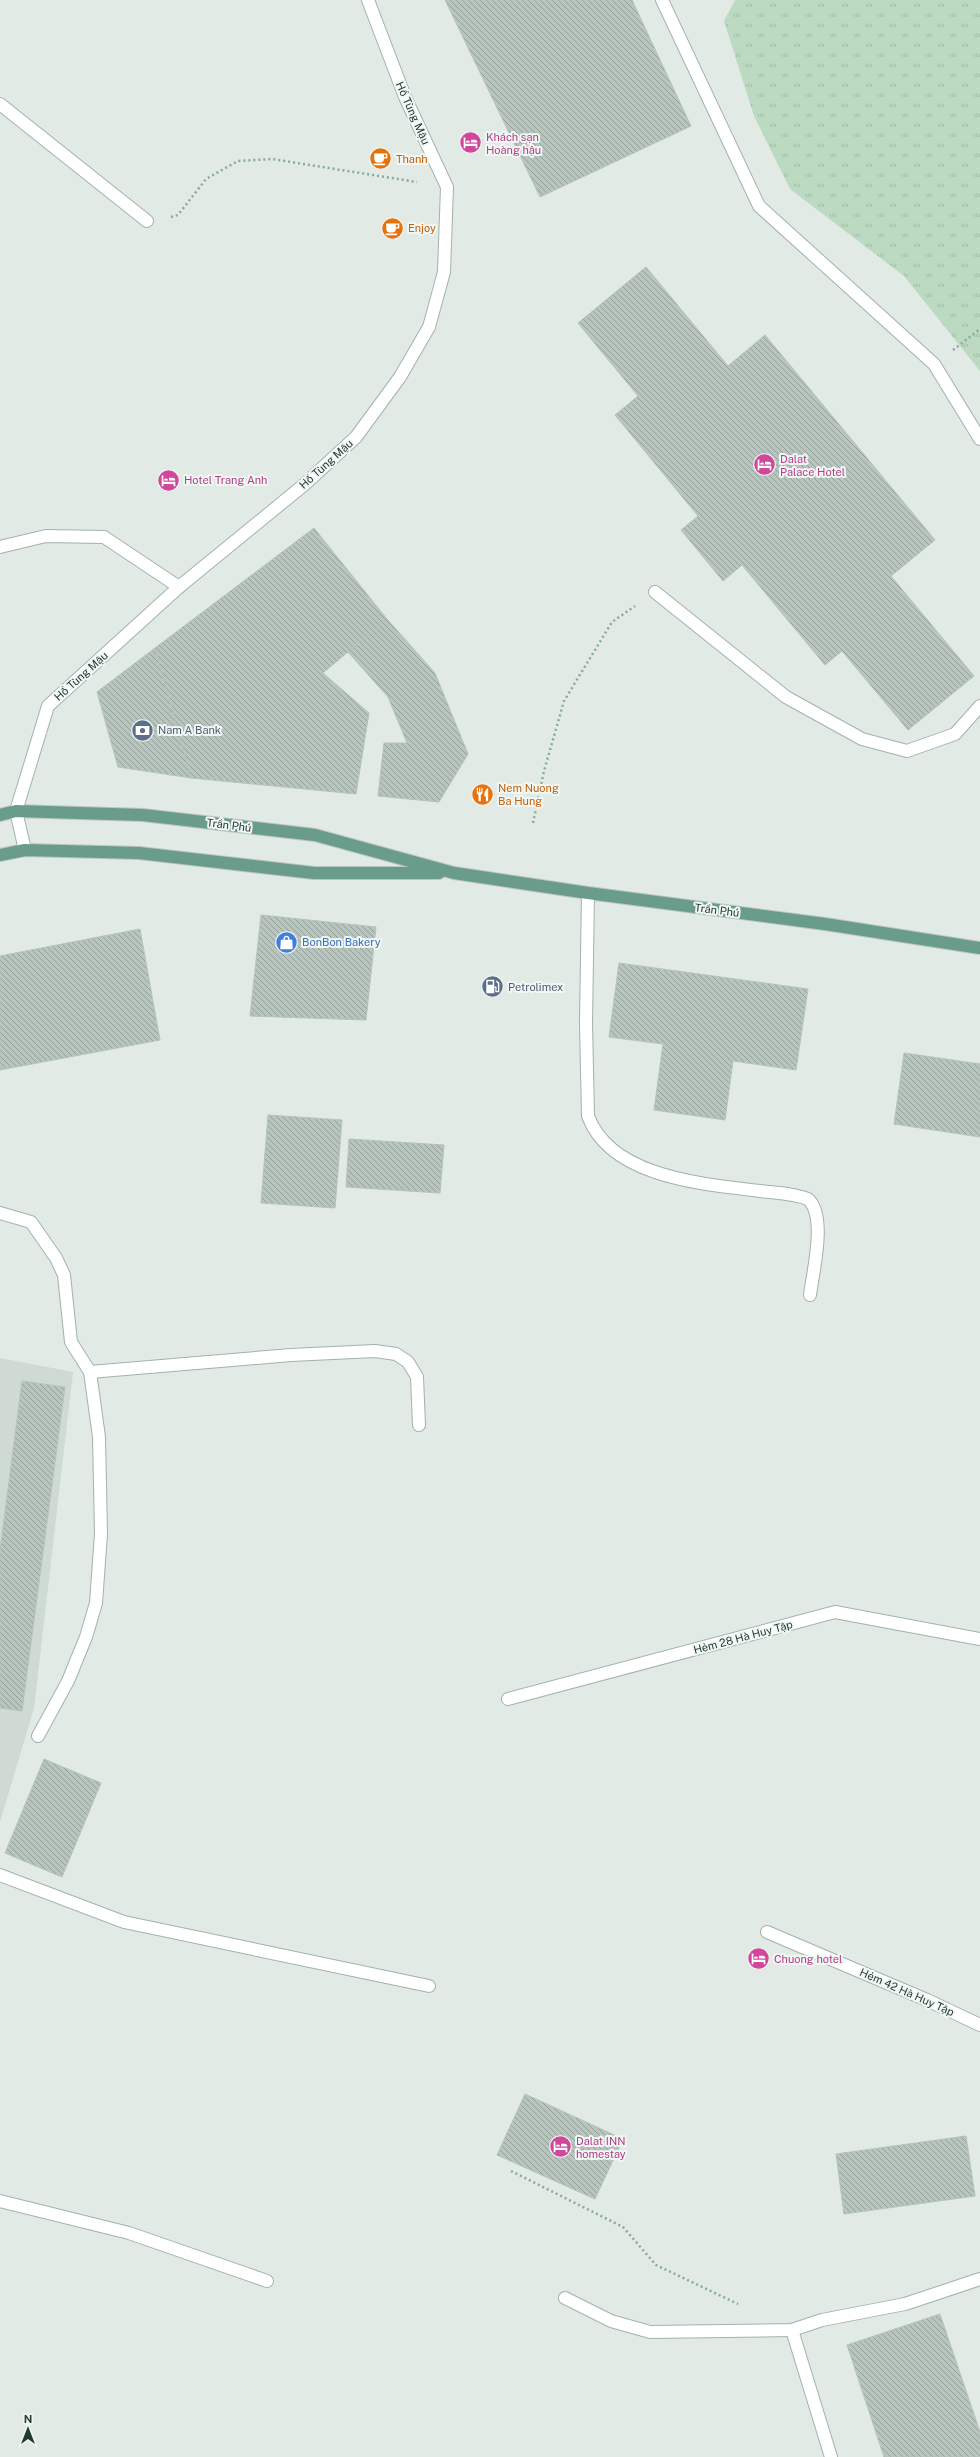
<svg xmlns="http://www.w3.org/2000/svg" width="980" height="2457" viewBox="0 0 980 2457" font-family="'Public Sans',sans-serif">
	<defs>
		<pattern id="grass-tufts" width="24" height="20" patternUnits="userSpaceOnUse"><rect width="24" height="20" fill="#bcdac1"/><path d="M3 7l-1-3M5 7V3M7 7l1-3M15 17l-1-3M17 17v-4M19 17l1-3" fill="none" stroke="#a1bca6"/></pattern>
		<pattern id="building-back-hatch" width="6" height="6" patternUnits="userSpaceOnUse"><rect width="6" height="6" fill="#b7c5be"/><path d="M-1 5l2 2M0 0l6 6M5-1l2 2" fill="none" stroke="#94a19b"/></pattern>
	</defs>
	<rect width="100%" height="100%" fill="#e1eae5"/>
	<!-- built -->
	<polygon fill="#cfdad4" points="0,1358 73,1372 34,1708 0,1822"/>
	<!-- grass -->
	<polygon fill="url(#grass-tufts)" points="735,0 980,0 980,371 904,276 790,189 754,116 724,21"/>
	<!-- building -->
	<g fill="url(#building-back-hatch)" stroke="#b4c3bc">
		<polygon points="445,0 632,0 691,126 540,197"/>
		<polygon points="646,267 728,366 765,335 935,540 891,576 974,676 908,730 842,651 825,665 742,565 723,581 681,530 698,516 615,415 638,396 578,323"/>
		<polygon points="314,528 387,619 323,673 369,713 356,794 191,778 155,648"/>
		<polygon points="387,619 435,673 468,754 439,802 378,796 384,743 407,743 388,697 348,652"/>
		<polygon points="155,648 191,778 118,767 97,692"/>
		<polygon points="261,915 376,927 366,1020 250,1016"/>
		<polygon points="140,929 160,1040 0,1070 0,956"/>
		<polygon points="619,963 808,989 796,1070 733,1061 725,1120 654,1110 663,1044 609,1037"/>
		<polygon points="904,1053 980,1064 980,1137 894,1124"/>
		<polygon points="268,1115 342,1120 335,1208 261,1203"/>
		<polygon points="349,1139 444,1145 440,1193 346,1187"/>
		<polygon points="22,1381 65,1387 22,1711 0,1708 0,1551"/>
		<polygon points="44,1759 101,1783 62,1877 5,1853"/>
		<polygon points="525,2094 623,2139 595,2199 497,2155"/>
		<polygon points="966,2136 975,2196 844,2214 836,2154"/>
		<polygon points="940,2314 980,2432 980,2457 884,2457 847,2345"/>
	</g>
	<g fill="none" stroke-linecap="round" stroke-linejoin="round">
		<defs>
			<g id="minor">
				<polyline points="662,0 759,206 934,364 980,439"/>
				<polyline points="0,104 147,221"/>
				<polyline points="0,547 46,536 104,537 179,587"/>
				<polyline points="655,592 786,697 862,739 907,751 955,734 980,706"/>
				<polyline points="25,850 16,811 48,706 179,587 305,484 356,437 400,377 429,327 444,272 447,187 405,97 368,0"/>
				<path d="M588 893 586 1023 588 1116C611 1178 704 1184 760 1191 776 1193 793 1193 808 1199 827 1216 813 1271 810 1295"/>
				<polyline points="0,1213 31,1222 56,1258 64,1275 71,1342 90,1372 99,1437 101,1534 96,1603 86,1637 68,1681 38,1736"/>
				<polyline points="90,1372 291,1355 375,1351 396,1354 408,1362 417,1377 419,1425"/>
				<polyline points="508,1699 835,1612 980,1639"/>
				<polyline points="0,1875 124,1922 429,1986"/>
				<polyline points="767,1932 927,2000 980,2025"/>
				<polyline points="0,2201 129,2233 267,2281"/>
				<polyline points="565,2298 611,2321 650,2332 792,2330 822,2320 905,2304 980,2279"/>
				<polyline points="792,2330 831,2457"/>
			</g>
			<g id="major">
				<polyline points="0,815 16,811 143,815 315,835 454,873 588,893 825,924 980,948"/>
				<polyline points="0,855 25,850 139,853 314,873 439,873"/>
			</g>
		</defs>
		<!-- minor casing -->
		<use href="#minor" stroke="#a4b2ab" stroke-width="14"/>
		<!-- major casing -->
		<use href="#major" stroke="#bdc4c1" stroke-width="14"/>
		<!-- path -->
		<g stroke="#84ab9b" stroke-width="2.5" stroke-dasharray="2 3" stroke-linecap="butt">
			<polyline points="171,217 178,215 206,179 238,161 272,159 417,182"/>
			<polyline points="953,350 980,329"/>
			<polyline points="533,823 544,771 564,701 612,622 635,606"/>
			<polyline points="511,2171 623,2227 656,2265 738,2304"/>
		</g>
		<!-- minor -->
		<use href="#minor" stroke="#fff" stroke-width="12"/>
		<!-- major -->
		<use href="#major" stroke="#699c8a" stroke-width="12"/>
	</g>
	<!-- icons -->
	<defs>
		<symbol id="hotel-disc" viewBox="-11 -11 22 22"><circle r="9.5" fill="#d1479c" stroke="#f1f7f4"/><path d="M-6-4.5h1.5V1H6V5H4.5V3h-9V5H-6ZM-4 0a1.8 1.8 0 1 1 3.6 0ZM.5 0V-2.5h3Q6-2.5 6 0Z" fill="#fff"/></symbol>
		<symbol id="cafe-disc" viewBox="-11 -11 22 22"><circle r="9.5" fill="#e8710a" stroke="#f1f7f4"/><path d="M-5.5-4.5H6V0H3Q3 3.5 0 3.5H-2.5Q-5.5 3.5-5.5 0ZM3-3.2v2h1.7v-2ZM-6 4.5H4V6H-6Z" fill="#fff"/></symbol>
		<symbol id="bank-disc" viewBox="-11 -11 22 22"><circle r="9.5" fill="#5c6f8a" stroke="#f1f7f4"/><path d="M-6-4H6V4H-6ZM0-2.3a2.3 2.3 0 1 0 0 4.6a2.3 2.3 0 1 0 0-4.6Z" fill="#fff"/></symbol>
		<symbol id="restaurant-disc" viewBox="-11 -11 22 22"><circle r="9.5" fill="#e8710a" stroke="#f1f7f4"/><path d="M-5-6h1v4h1v-4h1v4h1v-4h1v5L-1.5 .5V6h-2V.5L-5-1ZM5-6V6H3V1.5H1.5Q1.5-4 5-6Z" fill="#fff"/></symbol>
		<symbol id="shop-disc" viewBox="-11 -11 22 22"><circle r="9.5" fill="#3f7fe0" stroke="#f1f7f4"/><path d="M-5-2.5h2.3a2.7 3.5 0 0 1 5.4 0H5L5.5 6h-11ZM-1.5-2.5h3a1.5 2.3 0 0 0-3 0Z" fill="#fff"/></symbol>
		<symbol id="fuel-disc" viewBox="-11 -11 22 22"><circle r="9.5" fill="#5c6f8a" stroke="#f1f7f4"/><path d="M-5.5-6h7V0h2V4h1.3V-2.5L3-4.5l.8-.8L6-3V5H2.5V1h-1V6h-7ZM-4.2-4.7v3.2H.2V-4.7Z" fill="#fff"/></symbol>
	</defs>
	<g fill-rule="evenodd">
		<use href="#hotel-disc" x="458" y="130" width="25" height="25"/>
		<use href="#cafe-disc" x="368" y="146" width="25" height="25"/>
		<use href="#cafe-disc" x="380" y="216" width="25" height="25"/>
		<use href="#hotel-disc" x="752" y="452" width="25" height="25"/>
		<use href="#hotel-disc" x="156" y="468" width="25" height="25"/>
		<use href="#bank-disc" x="130" y="718" width="25" height="25"/>
		<use href="#restaurant-disc" x="470" y="782" width="25" height="25"/>
		<use href="#shop-disc" x="274" y="930" width="25" height="25"/>
		<use href="#fuel-disc" x="480" y="974" width="25" height="25"/>
		<use href="#hotel-disc" x="746" y="1946" width="25" height="25"/>
		<use href="#hotel-disc" x="548" y="2134" width="25" height="25"/>
	</g>
	<g text-anchor="middle" stroke-width="4" stroke-linejoin="round" paint-order="stroke">
		<!-- street labels -->
		<g font-size="11" fill="#233a31" stroke="#f1f7f4">
			<text transform="translate(413 113) rotate(66)" y="4">Hồ Tùng Mậu</text>
			<text transform="translate(326 464) rotate(-42)" y="4">Hồ Tùng Mậu</text>
			<text transform="translate(81 676) rotate(-42)" y="4">Hồ Tùng Mậu</text>
			<text transform="translate(229 825) rotate(7)" y="4">Trần Phú</text>
			<text transform="translate(717 910) rotate(7)" y="4">Trần Phú</text>
			<text transform="translate(743 1637) rotate(-15)" y="4">Hẻm 28 Hà Huy Tập</text>
			<text transform="translate(907 1992) rotate(24)" y="4">Hẻm 42 Hà Huy Tập</text>
		</g>
		<!-- hotel labels -->
		<g font-size="11" fill="#b23c85" stroke="#f1f7f4" text-anchor="start">
			<text x="486" y="141">Khách sạn<tspan x="486" dy="13">Hoàng hậu</tspan></text>
			<text x="780" y="463">Dalat<tspan x="780" dy="13">Palace Hotel</tspan></text>
			<text x="184" y="484">Hotel Trang Anh</text>
			<text x="774" y="1963">Chuong hotel</text>
			<text x="576" y="2145">Dalat INN<tspan x="576" dy="13">homestay</tspan></text>
		</g>
		<!-- food labels -->
		<g font-size="11" fill="#c56008" stroke="#f1f7f4" text-anchor="start">
			<text x="396" y="163">Thanh</text>
			<text x="408" y="232">Enjoy</text>
			<text x="498" y="792">Nem Nuong<tspan x="498" dy="13">Ba Hung</tspan></text>
		</g>
		<!-- service labels -->
		<g font-size="11" fill="#4e5e75" stroke="#f1f7f4" text-anchor="start">
			<text x="158" y="734">Nam A Bank</text>
			<text x="508" y="991">Petrolimex</text>
		</g>
		<!-- shop labels -->
		<g font-size="11" fill="#366cbe" stroke="#f1f7f4" text-anchor="start">
			<text x="302" y="946">BonBon Bakery</text>
		</g>
	</g>
	<!-- north arrow -->
	<g transform="translate(28 2429)" stroke="#f1f7f4" stroke-width="3" paint-order="stroke">
	<path d="M0-3L7 15L0 10L-7 15Z" fill="#233a31"/>
	<text y="-6" font-size="11" font-weight="bold" text-anchor="middle" fill="#233a31">N</text>
	</g>
</svg>
